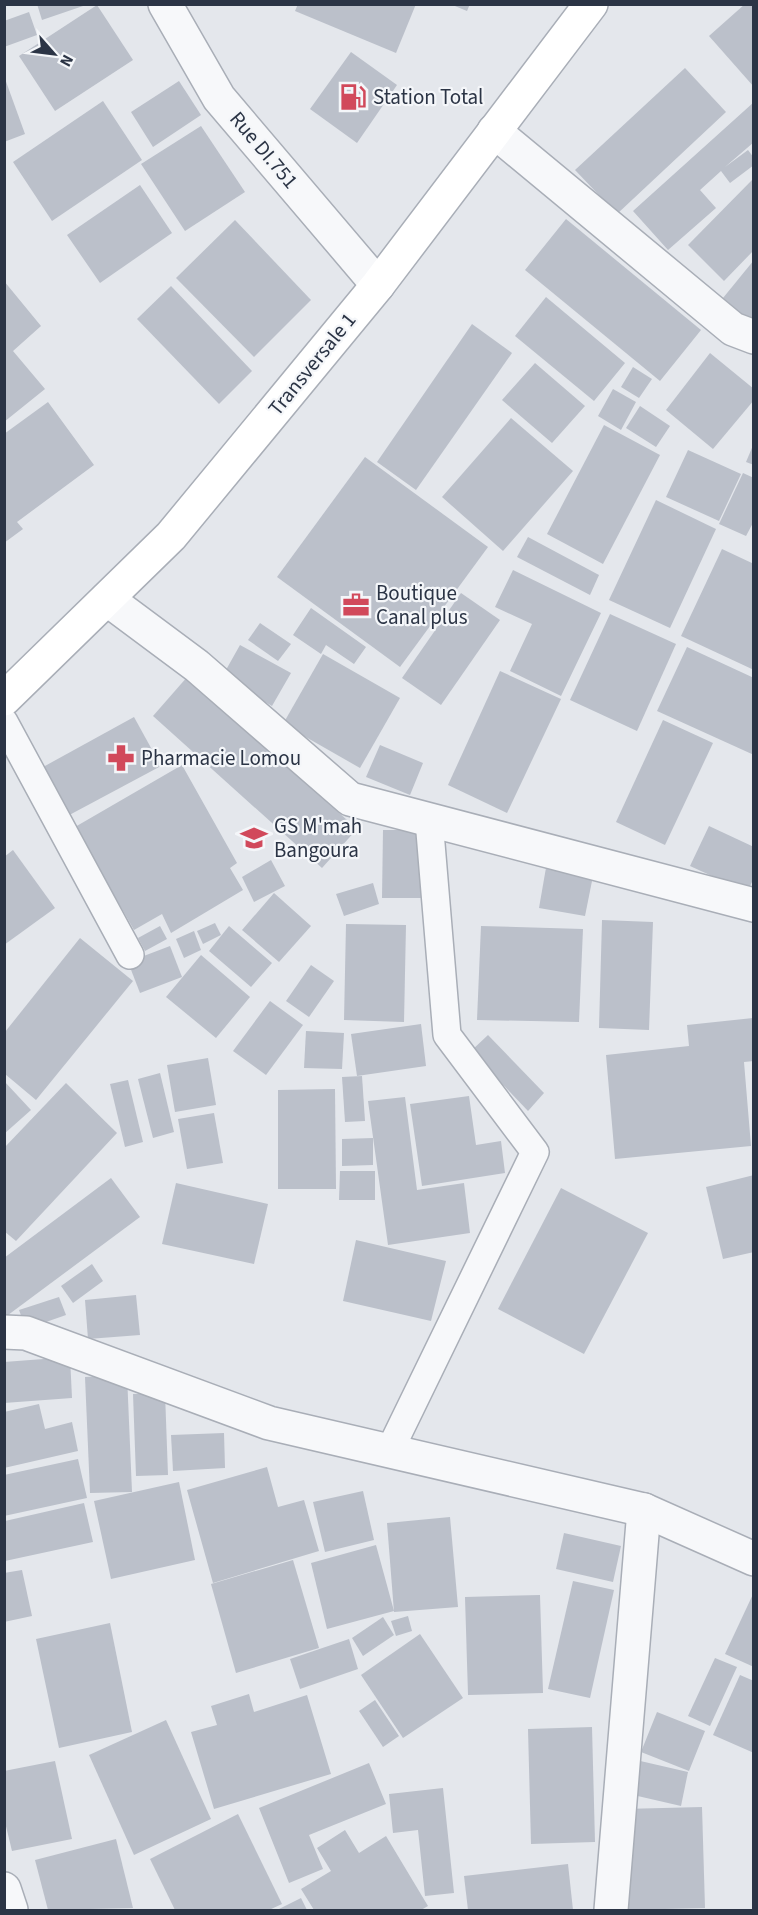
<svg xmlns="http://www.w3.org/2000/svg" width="758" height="1915" viewBox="0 0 758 1915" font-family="'Source Sans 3',sans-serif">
	<rect width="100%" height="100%" fill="#e4e7ec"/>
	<!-- building -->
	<g fill="#bbc0ca">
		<polygon points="37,4 86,4 86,5 42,20"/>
		<polygon points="298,4 416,4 396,53 295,11"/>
		<polygon points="450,4 470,4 467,11"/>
		<polygon points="745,4 754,4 754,87 709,36"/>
		<polygon points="97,5 133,60 55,111 19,56"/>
		<polygon points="29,12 37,35 4,47 4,21"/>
		<polygon points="351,52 397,85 357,143 310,109"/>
		<polygon points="685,68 726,112 617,214 575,170"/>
		<polygon points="4,76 25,134 4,142"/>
		<polygon points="179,81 201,115 153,147 131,112"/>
		<polygon points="103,101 142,160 52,221 13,162"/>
		<polygon points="754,102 754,142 725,167 748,150 754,158 754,165 730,183 721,171 700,190 716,208 668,250 633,211"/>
		<polygon points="201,126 245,192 185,231 141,164"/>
		<polygon points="754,178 754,250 724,281 688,245"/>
		<polygon points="140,185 172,233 100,283 67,235"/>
		<polygon points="566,219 701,330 660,381 525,270"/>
		<polygon points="235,220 311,300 254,357 176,278"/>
		<polygon points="754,260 754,324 723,298"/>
		<polygon points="4,281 41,326 13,351 45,389 4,422"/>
		<polygon points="171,286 252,371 219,404 137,319"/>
		<polygon points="546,297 625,363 594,401 515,336"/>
		<polygon points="472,324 512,353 416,490 377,462"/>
		<polygon points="710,353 754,389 754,400 713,449 666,410"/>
		<polygon points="535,363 585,406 552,443 502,400"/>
		<polygon points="633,367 652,379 639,398 621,387"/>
		<polygon points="613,389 636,402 621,430 598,416"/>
		<polygon points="48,402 94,465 17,522 23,529 4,543 4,434"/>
		<polygon points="640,406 670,426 656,447 626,428"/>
		<polygon points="511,418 573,471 503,551 442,497"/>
		<polygon points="604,425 660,455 603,564 547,534"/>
		<polygon points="754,443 754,465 746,462"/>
		<polygon points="688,450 741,474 719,521 666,497"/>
		<polygon points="365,457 488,547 400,667 277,577"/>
		<polygon points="743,473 754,478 754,521 746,536 719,524"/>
		<polygon points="656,500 716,529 670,628 609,600"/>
		<polygon points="528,537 599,575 590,595 517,557"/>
		<polygon points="722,549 754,564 754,670 681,636"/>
		<polygon points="513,570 601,613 561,696 510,671 532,624 495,607"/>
		<polygon points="461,593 500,620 441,705 402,678"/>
		<polygon points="311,608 366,647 354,664 326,645 321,654 293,635"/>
		<polygon points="610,614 676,644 637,731 570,700"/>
		<polygon points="260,623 291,644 278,661 248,640"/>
		<polygon points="240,645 291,673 272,706 222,677"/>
		<polygon points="687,647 754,678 754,755 657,711"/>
		<polygon points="323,654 400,698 360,768 283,724"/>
		<polygon points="500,671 561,699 507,813 448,785"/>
		<polygon points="188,676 357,829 322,868 153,716"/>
		<polygon points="134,717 161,766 60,820 34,772"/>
		<polygon points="663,720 713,743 665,845 616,822"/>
		<polygon points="380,745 423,763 410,795 366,777"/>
		<polygon points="182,765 237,863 230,868 243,890 171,933 162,914 134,930 75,827"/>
		<polygon points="709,826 754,847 754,878 747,892 690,866"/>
		<polygon points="383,830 421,830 421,898 382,898"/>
		<polygon points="13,850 55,908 4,945 4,857"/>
		<polygon points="271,860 285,886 254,902 242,877"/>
		<polygon points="547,862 594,871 585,916 539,908"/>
		<polygon points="373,883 379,904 344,916 336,894"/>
		<polygon points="274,893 311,926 279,962 242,930"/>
		<polygon points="602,920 653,922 649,1030 599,1028"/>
		<polygon points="215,923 221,935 203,944 197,931"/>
		<polygon points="346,924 406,925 404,1022 344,1020"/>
		<polygon points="160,926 167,939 145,951 138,938"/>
		<polygon points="229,926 272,963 251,987 209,951"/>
		<polygon points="481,926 583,929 579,1022 477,1020"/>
		<polygon points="194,931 201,950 184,958 176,939"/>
		<polygon points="80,938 133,981 36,1100 5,1074 5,1032"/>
		<polygon points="170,946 182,977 140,993 128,962"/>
		<polygon points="201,955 250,997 216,1038 166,997"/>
		<polygon points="311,965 334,981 309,1017 286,1001"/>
		<polygon points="270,1001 303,1025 266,1075 233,1051"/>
		<polygon points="753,1018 754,1061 744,1062 751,1146 615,1159 606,1055 689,1046 687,1025"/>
		<polygon points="421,1024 426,1066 357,1076 351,1034"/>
		<polygon points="306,1031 344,1033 342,1069 304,1068"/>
		<polygon points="488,1035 544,1093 528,1111 471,1051"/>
		<polygon points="208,1058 216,1105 175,1112 167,1065"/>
		<polygon points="160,1073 174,1132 153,1138 138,1079"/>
		<polygon points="362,1076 365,1121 345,1122 342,1077"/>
		<polygon points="128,1080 143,1142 125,1147 110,1084"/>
		<polygon points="4,1081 31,1110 4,1134"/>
		<polygon points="66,1083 117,1133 16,1241 4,1231 4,1148"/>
		<polygon points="335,1089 336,1189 278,1189 278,1090"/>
		<polygon points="469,1096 476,1145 501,1141 505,1173 422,1186 410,1104"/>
		<polygon points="405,1097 417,1190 464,1183 470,1233 388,1245 368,1101"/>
		<polygon points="214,1113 223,1163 187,1169 178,1119"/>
		<polygon points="373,1138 373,1165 342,1166 342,1139"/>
		<polygon points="340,1171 375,1171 375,1200 339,1200"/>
		<polygon points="754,1175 754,1252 723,1259 706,1187"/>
		<polygon points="111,1178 140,1217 4,1318 4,1258"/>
		<polygon points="176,1183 268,1204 254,1264 162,1244"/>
		<polygon points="561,1188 648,1233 584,1354 498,1309"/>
		<polygon points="356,1240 446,1261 431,1321 343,1301"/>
		<polygon points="92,1264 103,1281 73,1303 61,1286"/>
		<polygon points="136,1295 140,1335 88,1339 85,1300"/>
		<polygon points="59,1297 66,1315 26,1329 19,1310"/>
		<polygon points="70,1357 72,1398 4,1403 4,1362"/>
		<polygon points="127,1375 132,1492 90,1493 85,1377"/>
		<polygon points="165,1393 168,1475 136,1476 133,1394"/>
		<polygon points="39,1404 45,1429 72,1422 78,1451 4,1468 4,1412"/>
		<polygon points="224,1433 225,1468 173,1471 171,1435"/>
		<polygon points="78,1459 87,1498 4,1516 4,1475"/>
		<polygon points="267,1467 278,1507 304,1500 319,1551 213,1583 187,1490"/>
		<polygon points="179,1482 195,1560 111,1579 94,1501"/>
		<polygon points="363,1491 374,1540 325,1552 313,1502"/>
		<polygon points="84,1503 93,1542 5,1561 5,1521"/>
		<polygon points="450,1517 458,1607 394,1612 387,1523"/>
		<polygon points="564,1533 621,1546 613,1582 556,1569"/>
		<polygon points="376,1545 394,1611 327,1629 311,1563"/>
		<polygon points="293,1560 319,1648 236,1673 211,1584"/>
		<polygon points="22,1570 32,1616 4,1622 4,1573"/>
		<polygon points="573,1581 614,1590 590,1698 548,1689"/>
		<polygon points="754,1592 754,1667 725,1654"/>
		<polygon points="540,1595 543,1693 468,1695 465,1597"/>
		<polygon points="408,1616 412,1631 396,1636 391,1621"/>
		<polygon points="383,1617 394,1635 363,1656 352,1638"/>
		<polygon points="110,1623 132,1732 59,1748 36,1639"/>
		<polygon points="420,1634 463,1698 403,1738 361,1675"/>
		<polygon points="349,1639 358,1669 300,1689 290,1659"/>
		<polygon points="715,1658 737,1667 710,1726 688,1716"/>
		<polygon points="740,1675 754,1681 754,1753 713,1735"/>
		<polygon points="249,1694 254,1712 307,1695 331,1774 214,1809 191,1732 217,1725 211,1706"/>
		<polygon points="375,1700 399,1736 383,1747 359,1711"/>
		<polygon points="657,1712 705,1731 689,1771 641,1752"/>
		<polygon points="166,1720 211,1819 134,1855 89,1755"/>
		<polygon points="592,1727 595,1842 531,1844 528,1729"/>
		<polygon points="636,1760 688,1772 681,1806 629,1794"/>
		<polygon points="55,1761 72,1839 12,1851 4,1818 4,1771"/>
		<polygon points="369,1763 386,1804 309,1835 323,1869 289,1883 259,1808"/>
		<polygon points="443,1788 454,1893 425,1896 418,1830 393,1833 389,1794"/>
		<polygon points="702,1807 705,1908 625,1910 623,1809"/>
		<polygon points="238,1814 282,1904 269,1910 175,1910 150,1859"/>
		<polygon points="345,1830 359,1853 386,1836 428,1906 421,1910 314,1910 301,1889 331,1871 317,1848"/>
		<polygon points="116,1839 133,1908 48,1910 35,1860"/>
		<polygon points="568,1864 573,1910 468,1910 464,1876"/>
		<polygon points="301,1898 307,1910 277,1910"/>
	</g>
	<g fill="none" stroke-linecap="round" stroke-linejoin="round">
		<defs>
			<g id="service">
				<polyline points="4,722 130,955"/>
				<polyline points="389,1452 535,1152 447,1035 429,820"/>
			</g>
			<g id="minor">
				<polyline points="165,4 219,98 378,285"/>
				<polyline points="494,131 733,329 754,337"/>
				<polyline points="107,599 197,666 350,799 754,905"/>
				<polyline points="4,1332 26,1333 269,1423 644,1510 754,1559"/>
				<polyline points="611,1910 644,1510"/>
			</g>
			<polyline id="tertiary" points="4,1889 11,1910"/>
			<polyline id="secondary" points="4,699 171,536 378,285 591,4"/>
		</defs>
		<!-- service casing -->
		<use href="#service" stroke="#a9aeb7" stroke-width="30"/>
		<!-- minor casing -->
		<use href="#minor" stroke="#a9aeb7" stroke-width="36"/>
		<!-- tertiary casing -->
		<use href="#tertiary" stroke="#a9aeb7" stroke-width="36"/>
		<!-- secondary casing -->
		<use href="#secondary" stroke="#a9aeb7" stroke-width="36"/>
		<!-- service -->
		<use href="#service" stroke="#f7f8fa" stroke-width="27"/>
		<!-- minor -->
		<use href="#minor" stroke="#f7f8fa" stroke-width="33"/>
		<!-- tertiary -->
		<use href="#tertiary" stroke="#f7f8fa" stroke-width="33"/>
		<!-- secondary -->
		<use href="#secondary" stroke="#fff" stroke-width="33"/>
	</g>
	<!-- icons -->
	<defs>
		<symbol id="fuel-bare" viewBox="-9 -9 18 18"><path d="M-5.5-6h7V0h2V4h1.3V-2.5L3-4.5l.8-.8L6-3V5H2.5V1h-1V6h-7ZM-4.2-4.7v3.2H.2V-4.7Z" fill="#d1495b" stroke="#f4f6f9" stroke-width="2.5" paint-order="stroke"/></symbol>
		<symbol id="office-bare" viewBox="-9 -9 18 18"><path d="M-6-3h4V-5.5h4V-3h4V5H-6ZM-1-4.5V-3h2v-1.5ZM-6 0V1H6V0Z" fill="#d1495b" stroke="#f4f6f9" stroke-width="2.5" paint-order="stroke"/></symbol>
		<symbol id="pharmacy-bare" viewBox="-9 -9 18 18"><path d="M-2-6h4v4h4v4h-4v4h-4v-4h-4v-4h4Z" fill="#d1495b" stroke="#f4f6f9" stroke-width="2.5" paint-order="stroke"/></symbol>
		<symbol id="school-bare" viewBox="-9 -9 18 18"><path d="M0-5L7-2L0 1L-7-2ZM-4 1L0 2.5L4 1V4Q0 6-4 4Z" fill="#d1495b" stroke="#f4f6f9" stroke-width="2.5" paint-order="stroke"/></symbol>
	</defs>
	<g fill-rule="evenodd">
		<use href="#fuel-bare" x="334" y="78" width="38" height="38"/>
		<use href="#office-bare" x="337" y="586" width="38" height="38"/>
		<use href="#pharmacy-bare" x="102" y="739" width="38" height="38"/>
		<use href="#school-bare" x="235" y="819" width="38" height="38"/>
	</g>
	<g text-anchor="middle" stroke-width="4.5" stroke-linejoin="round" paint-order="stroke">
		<!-- poi labels -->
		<g font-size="21" fill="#2b3445" stroke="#f4f6f9" text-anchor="start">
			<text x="373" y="104">Station Total</text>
			<text x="376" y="600">Boutique<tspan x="376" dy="24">Canal plus</tspan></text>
			<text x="141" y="765">Pharmacie Lomou</text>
			<text x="274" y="833">GS M'mah<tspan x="274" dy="24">Bangoura</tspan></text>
		</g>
		<!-- street labels -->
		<g font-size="21" fill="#2b3445" stroke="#f4f6f9">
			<text transform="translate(264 150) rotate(50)" y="7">Rue DI.751</text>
			<text transform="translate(312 364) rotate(-51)" y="7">Transversale 1</text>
		</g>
	</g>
	<!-- border -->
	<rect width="758" height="1915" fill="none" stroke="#2b3445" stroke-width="12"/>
	<!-- north arrow -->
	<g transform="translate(54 54) rotate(118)" stroke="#f4f6f9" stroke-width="4.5" paint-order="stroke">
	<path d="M0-4.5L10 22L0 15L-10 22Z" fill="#2b3445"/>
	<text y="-9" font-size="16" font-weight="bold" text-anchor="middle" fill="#2b3445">N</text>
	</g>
</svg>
